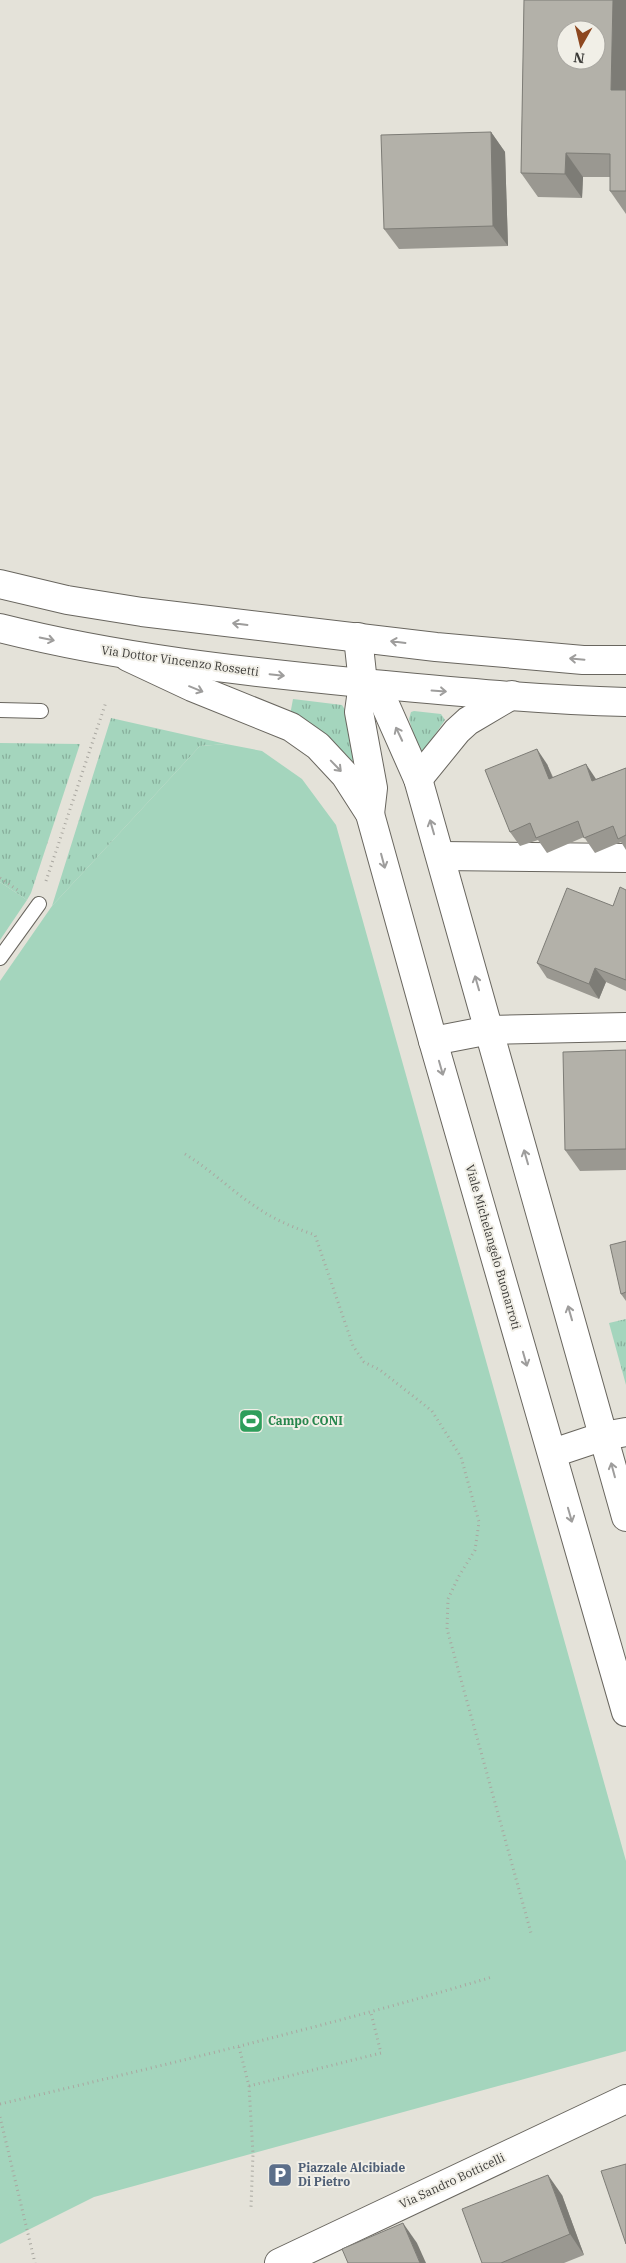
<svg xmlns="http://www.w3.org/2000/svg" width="626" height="2263" viewBox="0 0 626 2263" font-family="'IBM Plex Serif',serif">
	<defs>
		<pattern id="grass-tufts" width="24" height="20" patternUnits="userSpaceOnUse" patternTransform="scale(1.25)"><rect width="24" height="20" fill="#a4d5bd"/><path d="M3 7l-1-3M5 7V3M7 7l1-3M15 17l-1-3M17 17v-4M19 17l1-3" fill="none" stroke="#87ae9b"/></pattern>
	</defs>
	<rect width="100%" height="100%" fill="#e4e2d9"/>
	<!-- grass -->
	<g fill="url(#grass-tufts)">
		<polygon points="293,699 342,705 347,713 356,758 353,761 349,761 290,715"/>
		<polygon points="414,711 441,714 445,720 420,756 409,719 411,712"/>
		<polygon points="111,718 226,744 200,746 52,906"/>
		<polygon points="0,743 80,744 31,893 27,900 0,882"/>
		<polygon points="626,1319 626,1385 609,1323"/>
	</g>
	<!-- garden -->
	<g fill="#a4d5bd">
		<polygon points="226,744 262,751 302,779 336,825 626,1861 626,2051 94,2197 0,2244 0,981 52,906 200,746"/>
		<polygon points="0,882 27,900 0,940"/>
	</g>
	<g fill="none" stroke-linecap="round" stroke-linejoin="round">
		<defs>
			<g id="service">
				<polyline points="0,710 41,711"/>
				<polyline points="0,958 39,904"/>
			</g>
			<g id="minor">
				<polyline points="128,657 192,687 291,727 318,746 345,775 370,814 433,1041 626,1712"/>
				<polyline points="363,683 383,700 418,779 626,1517"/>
				<polyline points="363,683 359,712 373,788 370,814"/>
				<polyline points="418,779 457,731 468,721 512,695"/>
				<polyline points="441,856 626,858"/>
				<polyline points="433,1041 490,1030 626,1027"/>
				<polyline points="553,1453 604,1436 626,1432"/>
				<polyline points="279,2263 626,2099"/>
			</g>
			<g id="tertiary">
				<polyline points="0,584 67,600 142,612 436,647 583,660 626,660"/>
				<path d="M0 628C119 658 240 671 362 683 450 691 538 700 626 702"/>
				<polyline points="358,637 363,683"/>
			</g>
		</defs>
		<!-- service casing -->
		<use href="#service" stroke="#69665f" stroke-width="16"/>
		<!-- minor casing -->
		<use href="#minor" stroke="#69665f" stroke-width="30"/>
		<!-- tertiary casing -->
		<use href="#tertiary" stroke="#69665f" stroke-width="30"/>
		<!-- path -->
		<g stroke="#a9a7a0" stroke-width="3" stroke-dasharray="1 4" stroke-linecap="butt">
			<polyline points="0,878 19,891"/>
			<polyline points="46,881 106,702"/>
			<path d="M185 1154C211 1170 233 1192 259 1209 277 1221 295 1228 315 1235L353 1346 364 1362 380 1370 432 1411 461 1457 479 1522 475 1550 459 1576 448 1599 447 1629 531 1933"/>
			<polyline points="239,2047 249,2086 253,2154 251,2207"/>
			<polyline points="249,2086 381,2053 371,2013"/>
			<path d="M0 2104C165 2065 329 2026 492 1977"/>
			<polyline points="0,2117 35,2263"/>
		</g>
		<!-- service -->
		<use href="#service" stroke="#fff" stroke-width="14"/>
		<!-- minor -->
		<use href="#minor" stroke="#fff" stroke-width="28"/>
		<!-- tertiary -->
		<use href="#tertiary" stroke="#fff" stroke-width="28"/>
	</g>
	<!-- wall -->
	<g fill="#9a9891">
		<polygon points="524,0 626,0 626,191 610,177 583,177 582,198 538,197 521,173"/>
		<polygon points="491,132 505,152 508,246 399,249 384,229"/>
		<polygon points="610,191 626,191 626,214"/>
		<polygon points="547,764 553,777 596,779 626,768 626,850 621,842 595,853 584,837 547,853 538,840 520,846 510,832"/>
		<polygon points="626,890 626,991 606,982 599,999 547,978 537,963 613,906"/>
		<polygon points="626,1050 626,1170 580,1171 565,1150"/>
		<polygon points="626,1241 626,1301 621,1294"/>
		<polygon points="562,2195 584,2255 564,2263 482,2263"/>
	</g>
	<!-- shaded-wall -->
	<g fill="#7d7c76">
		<polygon points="613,0 626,0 626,111 611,90"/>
		<polygon points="491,132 505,152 508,246 493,226"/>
		<polygon points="566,153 583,177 582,198 565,174"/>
		<polygon points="537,749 547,764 559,794 549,779"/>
		<polygon points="586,764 596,779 592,781"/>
		<polygon points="595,968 606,982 599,999 589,984"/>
		<polygon points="548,2175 562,2195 584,2255 570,2234"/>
		<polygon points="403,2223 417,2243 426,2263 420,2263"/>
	</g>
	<!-- building -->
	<g fill="#b3b1a9" stroke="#7d7c76" fill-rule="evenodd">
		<path d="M524 0H613L611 90H626V191H610V154L566 153 565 174 521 173ZM566 30H596V60H566Z"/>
		<polygon points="491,132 493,226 384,229 381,135"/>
		<polygon points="537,749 549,779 586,764 592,781 626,768 626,835 618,839 613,826 584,838 578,821 536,838 530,823 510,832 485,770"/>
		<polygon points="620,887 626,890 626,980 595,968 589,984 537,963 567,888 613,906"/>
		<polygon points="626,1050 626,1149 565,1150 563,1052"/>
		<polygon points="626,1241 626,1292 621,1294 610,1245"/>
		<polygon points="626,2164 626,2244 601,2171"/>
		<polygon points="548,2175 570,2234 501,2263 482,2263 462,2209"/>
		<polygon points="403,2223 420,2263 348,2263 342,2249"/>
	</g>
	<!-- one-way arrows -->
	<defs><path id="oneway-shaft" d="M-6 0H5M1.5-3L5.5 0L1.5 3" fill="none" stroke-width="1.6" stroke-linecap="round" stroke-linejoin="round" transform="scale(1.25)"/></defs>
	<g stroke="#9e9d9c">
		<use href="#oneway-shaft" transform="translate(240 624) rotate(-173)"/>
		<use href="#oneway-shaft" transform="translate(47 639) rotate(12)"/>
		<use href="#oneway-shaft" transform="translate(398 642) rotate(-173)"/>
		<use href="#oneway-shaft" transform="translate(577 659) rotate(-175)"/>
		<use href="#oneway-shaft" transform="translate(277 675) rotate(6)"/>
		<use href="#oneway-shaft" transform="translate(196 689) rotate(22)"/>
		<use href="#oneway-shaft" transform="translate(439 691) rotate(4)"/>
		<use href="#oneway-shaft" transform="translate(399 734) rotate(-115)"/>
		<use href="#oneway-shaft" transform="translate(336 766) rotate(46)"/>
		<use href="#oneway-shaft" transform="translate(432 827) rotate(-106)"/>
		<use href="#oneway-shaft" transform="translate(383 861) rotate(75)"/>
		<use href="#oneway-shaft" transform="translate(477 983) rotate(-106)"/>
		<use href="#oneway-shaft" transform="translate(441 1068) rotate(74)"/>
		<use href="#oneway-shaft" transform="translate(526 1157) rotate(-106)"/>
		<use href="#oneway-shaft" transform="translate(570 1313) rotate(-106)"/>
		<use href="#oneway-shaft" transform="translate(525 1359) rotate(74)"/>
		<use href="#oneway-shaft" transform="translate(613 1470) rotate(-105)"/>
		<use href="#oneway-shaft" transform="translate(570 1515) rotate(74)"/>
	</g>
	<!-- icons -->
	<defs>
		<symbol id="stadium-square" viewBox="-11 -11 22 22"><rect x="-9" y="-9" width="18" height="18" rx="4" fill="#2e9e5b" stroke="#f1efe7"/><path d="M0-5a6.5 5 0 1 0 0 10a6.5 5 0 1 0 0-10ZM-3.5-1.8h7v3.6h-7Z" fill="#fff"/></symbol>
		<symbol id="parking-square" viewBox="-11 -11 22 22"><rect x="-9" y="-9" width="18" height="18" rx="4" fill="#5c6f8a" stroke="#f1efe7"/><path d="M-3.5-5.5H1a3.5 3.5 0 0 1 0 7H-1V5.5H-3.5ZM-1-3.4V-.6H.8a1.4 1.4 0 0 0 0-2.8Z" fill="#fff"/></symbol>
	</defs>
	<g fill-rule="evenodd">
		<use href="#stadium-square" x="237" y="1407" width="28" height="28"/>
		<use href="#parking-square" x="266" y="2161" width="28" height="28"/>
	</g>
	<g text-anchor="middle" stroke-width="4" stroke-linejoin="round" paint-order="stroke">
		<!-- street labels -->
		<g font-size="12" fill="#3c3b38" stroke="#f1efe7">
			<text transform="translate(180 661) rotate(8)" y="4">Via Dottor Vincenzo Rossetti</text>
			<text transform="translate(493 1247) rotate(74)" y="4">Viale Michelangelo Buonarroti</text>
			<text transform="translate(452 2181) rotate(-25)" y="4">Via Sandro Botticelli</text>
		</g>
		<!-- leisure labels -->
		<g font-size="12" font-weight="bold" fill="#27864d" stroke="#f1efe7" text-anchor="start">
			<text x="268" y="1425">Campo CONI</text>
		</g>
		<!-- service labels -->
		<g font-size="12" font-weight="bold" fill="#4e5e75" stroke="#f1efe7" text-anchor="start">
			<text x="298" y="2172">Piazzale Alcibiade<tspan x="298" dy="14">Di Pietro</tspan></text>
		</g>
	</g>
	<!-- north arrow -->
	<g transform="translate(581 45) rotate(188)"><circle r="24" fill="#f1efe7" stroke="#a9a7a1"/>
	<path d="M0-4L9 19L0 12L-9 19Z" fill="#8d471f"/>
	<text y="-8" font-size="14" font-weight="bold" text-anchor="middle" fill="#3c3b38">N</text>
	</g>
</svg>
